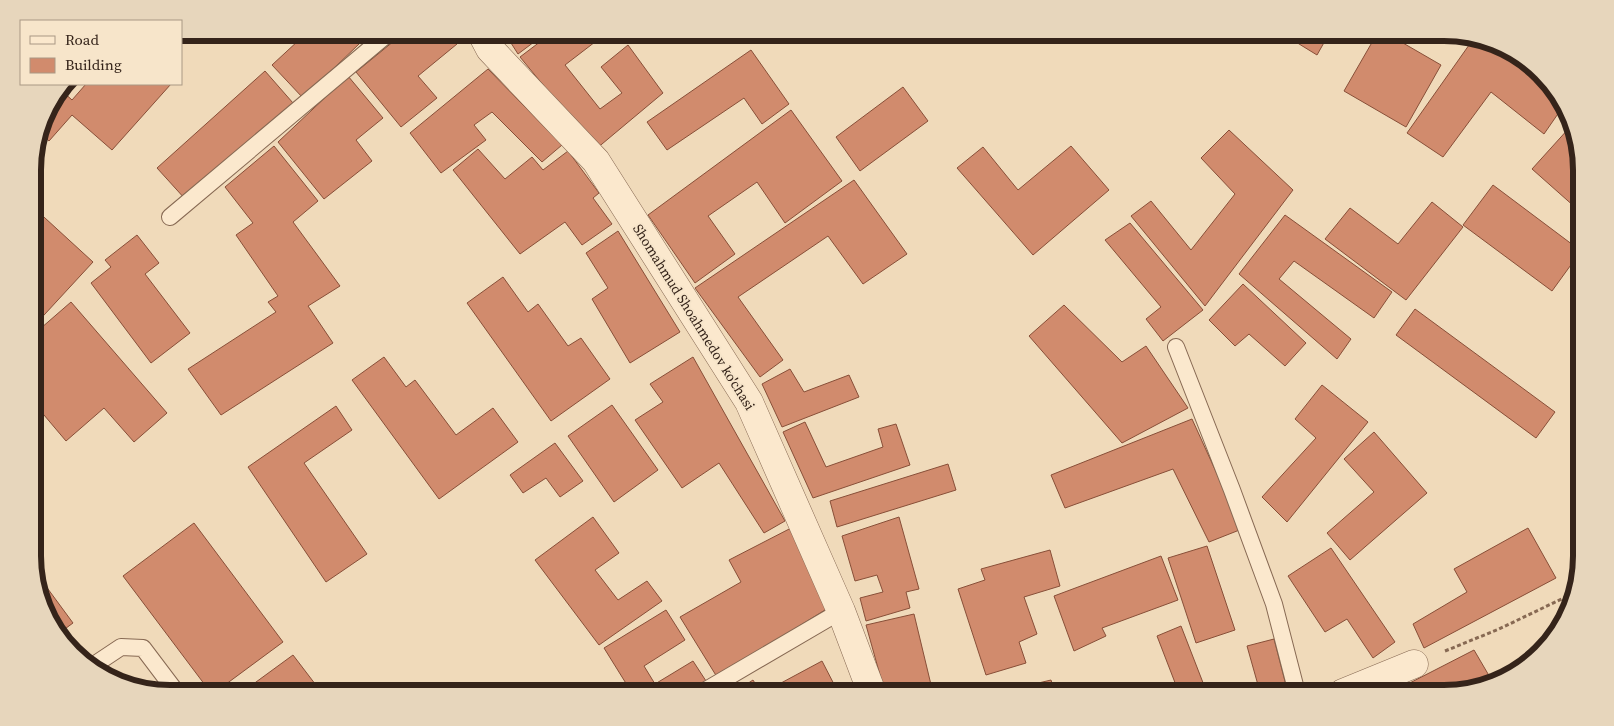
<svg xmlns="http://www.w3.org/2000/svg" width="1614" height="726" viewBox="0 0 1614 726" font-family="'Source Serif 4',serif">
	<rect width="100%" height="100%" fill="#f0daba"/>
	<!-- building -->
	<g fill="#d18b6d" stroke="#884f38">
		<polygon points="293,32 350,32 359,44 303,98 272,65 299,40"/>
		<polygon points="405,32 448,32 457,44 418,76 437,98 401,127 356,72"/>
		<polygon points="504,32 540,32 542,36 518,54"/>
		<polygon points="553,32 608,32 565,65 600,109 622,93 601,67 628,45 663,93 596,149 520,57"/>
		<polygon points="1294,32 1330,32 1317,55 1291,39"/>
		<polygon points="1378,32 1384,32 1441,65 1406,127 1344,91"/>
		<polygon points="1474,38 1490,42 1553,86 1562,108 1544,134 1491,92 1443,157 1407,133"/>
		<polygon points="751,50 789,104 762,124 744,98 667,150 647,122"/>
		<polygon points="488,69 562,145 542,162 492,112 474,125 486,140 441,173 410,133"/>
		<polygon points="265,71 293,103 186,200 157,168"/>
		<polygon points="348,76 383,118 356,140 372,161 324,199 278,142"/>
		<polygon points="86,84 171,84 112,150 72,115 49,141 40,133 47,109 61,90 72,100"/>
		<polygon points="903,87 928,121 860,171 836,137"/>
		<polygon points="791,110 842,181 785,223 757,182 708,216 735,254 695,283 648,215"/>
		<polygon points="1570,127 1580,152 1580,203 1576,208 1532,169"/>
		<polygon points="1229,130 1293,190 1205,306 1131,216 1151,201 1191,250 1235,194 1201,158"/>
		<polygon points="274,146 318,201 293,222 340,286 308,306 333,343 221,415 188,369 276,312 268,302 278,296 236,235 253,223 225,187"/>
		<polygon points="1071,146 1109,190 1033,255 957,168 983,147 1018,190"/>
		<polygon points="478,149 505,179 532,157 543,170 568,151 599,193 593,198 612,224 582,245 565,222 520,254 453,170"/>
		<polygon points="854,180 907,254 863,284 828,236 738,297 783,360 760,377 695,288"/>
		<polygon points="1493,185 1581,251 1552,291 1463,225"/>
		<polygon points="1432,202 1463,227 1406,300 1325,239 1350,208 1398,244"/>
		<polygon points="33,207 93,262 33,327"/>
		<polygon points="1285,215 1392,292 1374,318 1294,261 1279,279 1351,339 1337,359 1239,274"/>
		<polygon points="1130,223 1203,310 1163,341 1146,319 1161,307 1105,240"/>
		<polygon points="618,231 680,332 630,363 592,299 608,288 586,253"/>
		<polygon points="137,235 159,263 145,274 190,333 151,363 91,283 111,267 105,260"/>
		<polygon points="503,277 528,312 538,304 568,346 581,338 610,379 551,421 467,303"/>
		<polygon points="1243,284 1306,343 1285,366 1249,334 1235,346 1209,320"/>
		<polygon points="71,302 167,413 134,442 104,408 66,441 33,402 33,363 35,362 33,360 33,335"/>
		<polygon points="1064,305 1122,362 1146,346 1188,408 1122,443 1029,336"/>
		<polygon points="1415,309 1555,412 1536,438 1396,335"/>
		<polygon points="384,357 406,387 415,380 456,435 493,408 518,442 439,499 352,380"/>
		<polygon points="693,357 785,521 764,533 719,463 682,488 635,420 663,402 650,384"/>
		<polygon points="790,369 804,392 849,375 859,397 782,427 762,384"/>
		<polygon points="1322,385 1368,422 1287,522 1262,497 1316,438 1295,419"/>
		<polygon points="612,405 658,470 614,502 568,436"/>
		<polygon points="336,406 352,430 304,463 367,554 326,582 248,467"/>
		<polygon points="1192,419 1242,529 1209,542 1173,469 1065,508 1051,475"/>
		<polygon points="805,422 826,467 883,447 878,429 896,424 910,465 813,498 783,432"/>
		<polygon points="1374,432 1427,493 1350,560 1327,533 1374,492 1344,459"/>
		<polygon points="555,443 583,481 560,497 546,478 523,493 510,475"/>
		<polygon points="948,464 956,490 837,527 830,501"/>
		<polygon points="593,517 619,553 595,570 618,600 647,581 662,601 599,645 535,560"/>
		<polygon points="899,517 919,589 906,592 910,608 866,621 860,598 883,592 877,575 855,581 842,536"/>
		<polygon points="194,523 283,642 214,693 211,693 123,576"/>
		<polygon points="795,526 833,605 717,677 680,617 741,582 729,560"/>
		<polygon points="1528,528 1556,578 1424,648 1413,624 1467,592 1454,569"/>
		<polygon points="1207,546 1235,630 1196,643 1168,558"/>
		<polygon points="1331,548 1395,642 1373,658 1347,619 1325,632 1288,576"/>
		<polygon points="1050,550 1060,586 1024,597 1037,634 1019,642 1026,663 986,675 958,589 985,580 981,569"/>
		<polygon points="1161,556 1178,600 1102,628 1106,636 1074,651 1054,596"/>
		<polygon points="34,570 73,623 58,634 34,574"/>
		<polygon points="666,610 685,640 644,666 655,684 693,661 708,684 693,693 632,693 604,648"/>
		<polygon points="914,614 933,693 885,693 866,625"/>
		<polygon points="1181,626 1207,693 1179,693 1157,636"/>
		<polygon points="1274,639 1288,693 1231,693 1258,685 1247,646"/>
		<polygon points="1474,650 1491,679 1453,693 1403,693 1400,688"/>
		<polygon points="293,655 322,693 241,693"/>
		<polygon points="822,661 837,690 832,693 770,693 768,690"/>
		<polygon points="753,680 761,693 733,693"/>
		<polygon points="1051,680 1055,693 1001,693 1001,692"/>
	</g>
	<g fill="none" stroke-linecap="round" stroke-linejoin="round">
		<defs>
			<g id="lane">
				<polyline points="170,217 390,32"/>
				<polyline points="1176,347 1232,490 1274,604 1297,693"/>
				<polyline points="94,665 121,647 143,648 177,693"/>
				<polyline points="701,693 841,611"/>
			</g>
			<g id="street">
				<polyline points="481,32 490,49 596,161 749,402 841,611 872,693"/>
				<polyline points="1343,693 1414,664"/>
			</g>
		</defs>
		<!-- lane casing -->
		<use href="#lane" stroke="#876953" stroke-width="18"/>
		<!-- street casing -->
		<use href="#street" stroke="#876953" stroke-width="29"/>
		<!-- path -->
		<polyline stroke="#876953" stroke-width="3" stroke-dasharray="4 2.5" stroke-linecap="butt" points="1445,651 1499,629 1574,593"/>
		<!-- lane -->
		<use href="#lane" stroke="#fbe8cd" stroke-width="16"/>
		<!-- street -->
		<use href="#street" stroke="#fbe8cd" stroke-width="28"/>
	</g>
	<g text-anchor="middle" stroke-width="4" stroke-linejoin="round" paint-order="stroke">
		<!-- street labels -->
		<g font-size="14" fill="#35241a" stroke="#f7e5ca">
			<text transform="translate(694 317) rotate(58)" y="5">Shomahmud Shoahmedov ko'chasi</text>
		</g>
	</g>
	<!-- crop -->
	<path d="M0 0H1614V726H0ZM170 41H1444A129 129 0 0 1 1573 170V556A129 129 0 0 1 1444 685H170A129 129 0 0 1 41 556V170A129 129 0 0 1 170 41Z" fill="#e7d6bc" fill-rule="evenodd"/>
	<path fill="none" stroke="#35241a" stroke-width="6" d="M170 41H1444A129 129 0 0 1 1573 170V556A129 129 0 0 1 1444 685H170A129 129 0 0 1 41 556V170A129 129 0 0 1 170 41Z"/>
	<!-- legend -->
	<rect x="20" y="20" width="162" height="65" fill="#f7e5ca" stroke="#a99884"/>
	<rect x="30" y="36" width="25" height="8" fill="#fbe8cd" stroke="#a99884"/>
	<text x="65" y="45" font-size="15" fill="#35241a">Road</text>
	<rect x="30" y="58" width="25" height="15" fill="#d18b6d" stroke="#a99884"/>
	<text x="65" y="70" font-size="15" fill="#35241a">Building</text>
</svg>
